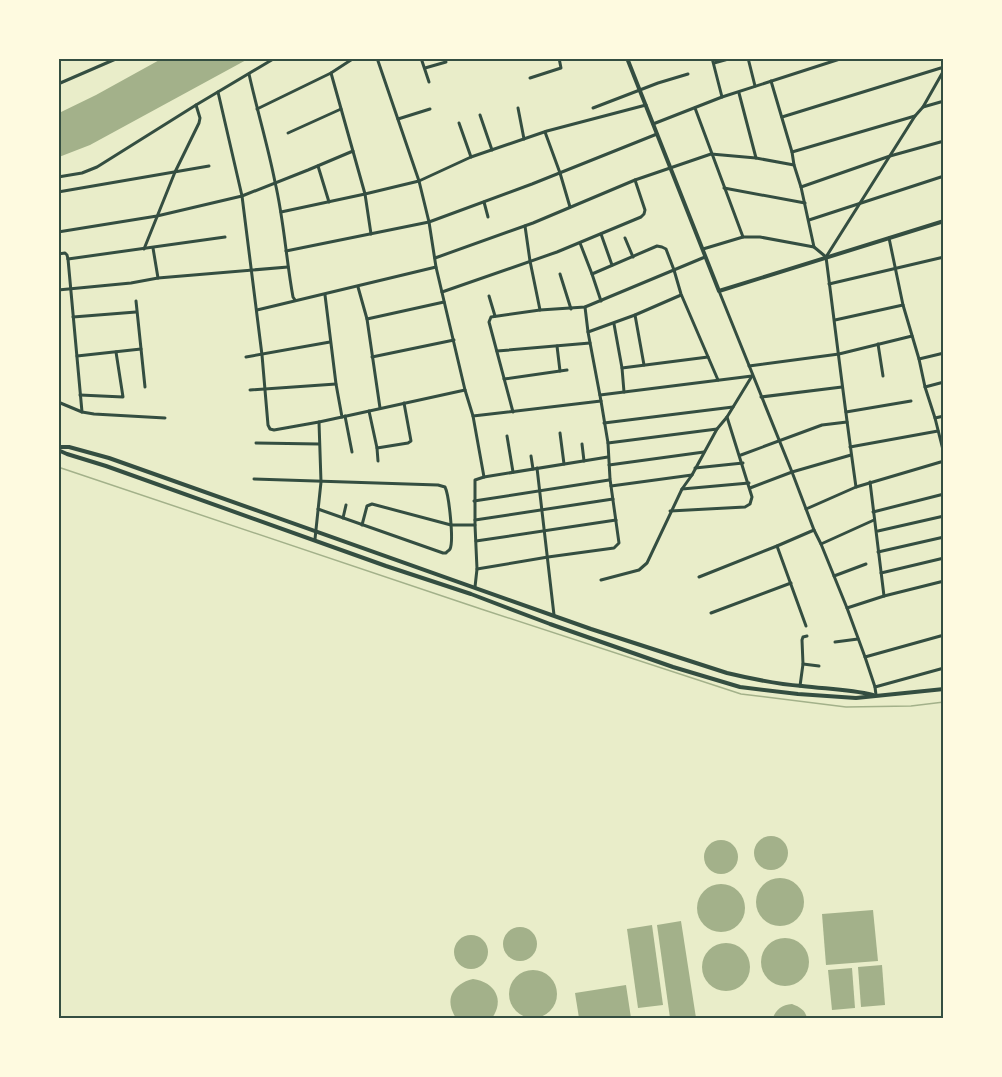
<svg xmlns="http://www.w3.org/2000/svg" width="1002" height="1077" viewBox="0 0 1002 1077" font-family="'Crimson Pro',serif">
	<rect width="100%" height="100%" fill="#e9edc9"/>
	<!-- water -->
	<g fill="#a3b18a">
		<polygon points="163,58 248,59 90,145 59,157 59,113 96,95"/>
		<circle cx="771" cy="853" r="17"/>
		<circle cx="721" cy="857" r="17"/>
		<circle cx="780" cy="902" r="24"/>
		<circle cx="721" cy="908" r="24"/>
		<polygon points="873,910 878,961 826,965 822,914"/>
		<polygon points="681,921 696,1018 670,1018 657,925"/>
		<polygon points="652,925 663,1005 638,1008 627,929"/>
		<circle cx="520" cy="944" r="17"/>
		<circle cx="471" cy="952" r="17"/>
		<circle cx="785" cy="962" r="24"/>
		<circle cx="726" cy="967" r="24"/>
		<polygon points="882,965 885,1005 861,1007 858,967"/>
		<polygon points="852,968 855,1008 832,1010 828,970"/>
		<circle cx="533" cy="994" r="24"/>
		<path d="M473 979C495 982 505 1000 492 1018H456C444 1000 452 984 473 979Z"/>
		<polygon points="626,985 631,1018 579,1018 575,993"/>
		<path d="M792 1004C800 1007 805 1010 807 1018H773C776 1009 782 1005 792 1004Z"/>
	</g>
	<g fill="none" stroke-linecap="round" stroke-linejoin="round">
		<!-- stream -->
		<polyline stroke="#a3b18a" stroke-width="1.5" points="58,467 481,609 741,694 846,707 911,706 944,702"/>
		<!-- minor -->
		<g stroke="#344e41" stroke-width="3">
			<polyline points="377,58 419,181 429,222 436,267 465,390 473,416 484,477"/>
			<polyline points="421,58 429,82"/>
			<polyline points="712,58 722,97"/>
			<polyline points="748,58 755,86"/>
			<polyline points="714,63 732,58"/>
			<polyline points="425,68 446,62"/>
			<polyline points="331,73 365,194 371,234"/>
			<path d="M249 74C257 110 268 146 275 182 284 220 286 259 293 297L295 300"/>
			<polyline points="530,78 561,68 559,58"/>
			<polyline points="771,81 792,152 794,165 801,187 814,247"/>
			<polyline points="58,84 118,58"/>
			<polyline points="218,92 242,196 262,355 268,425 270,429 274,430 319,422"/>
			<polyline points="739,93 756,158"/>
			<polyline points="923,107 944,101"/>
			<polyline points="518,108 524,139"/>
			<polyline points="593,108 658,83 688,74"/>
			<polyline points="695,108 743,237"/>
			<polyline points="257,109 331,73 354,58"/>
			<polyline points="480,115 492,150"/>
			<polyline points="782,117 944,67"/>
			<polyline points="398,119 430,109"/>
			<polyline points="459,123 471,157"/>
			<polyline points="653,124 722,97 843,58"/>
			<polyline points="545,132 560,173 570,207"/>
			<polyline points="288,133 341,109"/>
			<polyline points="792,152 915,116"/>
			<polyline points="318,166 329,202"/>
			<polyline points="58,177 82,173 97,167 196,105 275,58"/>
			<polyline points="801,187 890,156 944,141"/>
			<polyline points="724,188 805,203"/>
			<polyline points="58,192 209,166"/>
			<polyline points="484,202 488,217"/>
			<polyline points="281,212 365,194 419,181 471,157 547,131 646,105"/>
			<polyline points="809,220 944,176"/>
			<polyline points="525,226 530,261 540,310"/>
			<polyline points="58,232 157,216 242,196 308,170 353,151"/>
			<polyline points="601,234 612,265"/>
			<polyline points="625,238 633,257"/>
			<polyline points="889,238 903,305 919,359 925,387 935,418 944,454"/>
			<polyline points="580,243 592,274 601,301"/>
			<polyline points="153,248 158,278"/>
			<polyline points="144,249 175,172 199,123 200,118 196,105"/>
			<path d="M703 249 743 237H760L814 247 826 257C836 334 845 410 856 487"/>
			<polyline points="286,251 429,222 532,184 657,134"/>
			<polyline points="58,254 65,253 67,255 68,259"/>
			<polyline points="435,258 533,223 635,180 711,154 756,158 794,165"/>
			<polyline points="68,259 225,237"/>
			<polyline points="68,259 82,412"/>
			<polyline points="560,274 571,309"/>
			<polyline points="592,274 657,246 662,247 666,249 674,270 681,294 718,380"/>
			<polyline points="829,284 944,257"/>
			<polyline points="358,287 367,319 380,408"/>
			<polyline points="58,290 131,283 158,278 288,267"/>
			<polyline points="442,292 557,252 641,217 644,214 645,210 635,180"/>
			<polyline points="489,296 495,316"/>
			<polyline points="136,301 145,387"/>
			<polyline points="257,310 436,267"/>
			<polyline points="635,315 644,365"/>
			<polyline points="73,317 136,312"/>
			<polyline points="367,319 444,302"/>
			<polyline points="835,320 903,305"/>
			<polyline points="614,324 622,368 624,392"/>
			<polyline points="588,332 635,315 681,295"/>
			<polyline points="878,344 883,376"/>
			<polyline points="557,346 560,371"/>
			<polyline points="497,351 590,343"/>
			<polyline points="77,356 141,349"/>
			<polyline points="246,357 330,342"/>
			<polyline points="372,357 454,340"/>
			<polyline points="919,359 944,353"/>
			<polyline points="749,366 839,354 912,336"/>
			<polyline points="622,368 708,357"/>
			<polyline points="504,379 567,370"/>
			<polyline points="925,387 944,382"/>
			<polyline points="250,390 336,384"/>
			<polyline points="80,395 123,397 116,352"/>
			<polyline points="600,395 752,376"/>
			<polyline points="761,397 842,387"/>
			<polyline points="58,402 82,412 94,414 165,418"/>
			<polyline points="369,411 377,448 408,443 411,441 404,403"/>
			<polyline points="513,412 489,322 491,317 540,310 585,307 705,257"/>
			<polyline points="846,412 911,401"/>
			<polyline points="345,416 352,452"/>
			<polyline points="473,416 601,401"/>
			<polyline points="342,417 465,390"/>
			<polyline points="935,418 944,416"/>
			<polyline points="604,423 733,407"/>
			<polyline points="560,433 564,464"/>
			<polyline points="507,436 513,472"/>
			<polyline points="256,443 319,444"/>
			<polyline points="608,443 717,429"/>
			<polyline points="582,444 584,461"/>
			<polyline points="850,447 938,431"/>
			<polyline points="377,448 378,461"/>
			<polyline points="741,455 822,425 847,422"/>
			<polyline points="531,456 533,469"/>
			<polyline points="609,465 704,452"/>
			<polyline points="537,468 554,615"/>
			<polyline points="695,468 743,463"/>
			<path d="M254 479 438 485 445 487C449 495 454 541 450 549 449 551 447 551 446 553H443L318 509"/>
			<polyline points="870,482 884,596"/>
			<polyline points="611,486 692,475"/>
			<polyline points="750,488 792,472 851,455"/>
			<polyline points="682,489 749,483"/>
			<polyline points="474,501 609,480"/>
			<polyline points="806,509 856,487 944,461"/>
			<polyline points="670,511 745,507 750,504 752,497 727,417"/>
			<polyline points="873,512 944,494"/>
			<polyline points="343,518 346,505"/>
			<polyline points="475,520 613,499"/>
			<polyline points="362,525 367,506 372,504 451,525 475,525"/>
			<polyline points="878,531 944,516"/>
			<polyline points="315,539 321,482 319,422 342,417 336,384 325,295"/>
			<polyline points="476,541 616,520"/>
			<polyline points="821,544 874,520"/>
			<polyline points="777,546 806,626"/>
			<polyline points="878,552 944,537"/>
			<polyline points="477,569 548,557 614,548 619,543 610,479 608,443 601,401 588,332 585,307"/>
			<polyline points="881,573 944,558"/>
			<polyline points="834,576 866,564"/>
			<polyline points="699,577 777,546 814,530"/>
			<polyline points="601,580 639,570 647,563 682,489 692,475 717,429 727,417 752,376"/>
			<polyline points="475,587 477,569 475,525 475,480 484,477 608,457"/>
			<polyline points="847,608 884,596 944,581"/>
			<polyline points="711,613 791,583"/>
			<polyline points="835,642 858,639"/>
			<polyline points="865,657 944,635"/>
			<polyline points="803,664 819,666"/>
			<polyline points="800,686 803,664 802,640 803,637 807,636"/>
			<polyline points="875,687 944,668"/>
		</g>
		<!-- tertiary -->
		<g stroke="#344e41" stroke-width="3">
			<polyline points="826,257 915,116 923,107 944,70"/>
			<polyline points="719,291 792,472 814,530 821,544 847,608 865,657 875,687 876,695"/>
		</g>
		<!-- secondary -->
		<g stroke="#344e41" stroke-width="4">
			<polyline points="627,58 719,291 944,221"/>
			<path d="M58 447H69L109 458 591 629 727 673C752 679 777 684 802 686 826 689 849 689 873 695"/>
			<polyline points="58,450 67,454 106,466 386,566 471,594 550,624 673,667 740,687 798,694 856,698 944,689"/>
		</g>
	</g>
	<!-- border -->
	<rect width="1002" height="1077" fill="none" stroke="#fefae0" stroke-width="120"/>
	<rect x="60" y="60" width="882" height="957" fill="none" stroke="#344e41" stroke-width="2"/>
</svg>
